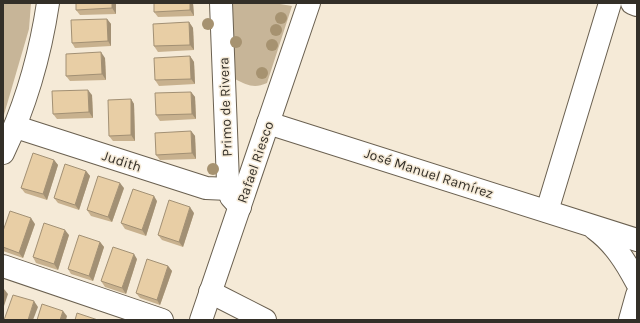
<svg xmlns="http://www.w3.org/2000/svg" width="640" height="323" viewBox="0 0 640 323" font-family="Karla,sans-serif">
	<rect width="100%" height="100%" fill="#f5ead7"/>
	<!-- green -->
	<g fill="#c7b598">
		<polygon points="3,3 31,3 29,29 3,118"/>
		<path d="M232 3H274L292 6 267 83C254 89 247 85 235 79Z"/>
	</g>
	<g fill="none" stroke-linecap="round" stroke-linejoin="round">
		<defs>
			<g id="street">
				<polyline points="632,3 637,5"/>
				<polyline points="268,123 637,240"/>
				<polyline points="16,127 206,188 229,189"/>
				<path d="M3 153C26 105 40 56 48 3"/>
				<polyline points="547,211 610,3"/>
				<path d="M595 229C614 243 626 262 637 283"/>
				<polyline points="3,266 162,320"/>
				<polyline points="210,292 265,320"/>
				<polyline points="630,320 637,295"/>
			</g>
			<g id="secondary">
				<polyline points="221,3 228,182 231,197 240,207"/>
				<polyline points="201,320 309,3"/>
			</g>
		</defs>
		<!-- street casing -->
		<use href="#street" stroke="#6a6050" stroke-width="24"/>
		<!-- secondary casing -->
		<use href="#secondary" stroke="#6a6050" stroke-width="24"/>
		<!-- street -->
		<use href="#street" stroke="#fff" stroke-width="22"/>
		<!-- secondary -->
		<use href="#secondary" stroke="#fff" stroke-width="22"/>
	</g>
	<!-- trees -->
	<g fill="#a69270">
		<circle cx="281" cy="18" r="6"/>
		<circle cx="208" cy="24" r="6"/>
		<circle cx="276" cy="30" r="6"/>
		<circle cx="236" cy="42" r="6"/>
		<circle cx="272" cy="45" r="6"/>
		<circle cx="262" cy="73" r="6"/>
		<circle cx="213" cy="169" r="6"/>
	</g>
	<!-- wall -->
	<g fill="#c8b18e">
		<polygon points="116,3 116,14 80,15 76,10"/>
		<polygon points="193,3 194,16 158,17 154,12"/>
		<polygon points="107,19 111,24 111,46 75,48 72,43"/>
		<polygon points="189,22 193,28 194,50 158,52 154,46"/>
		<polygon points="190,56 194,62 195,84 159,86 155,80"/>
		<polygon points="105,58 106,80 70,81 66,76"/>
		<polygon points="191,92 195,97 196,119 160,121 156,115"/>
		<polygon points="92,95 93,118 57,119 53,114"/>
		<polygon points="131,99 134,104 135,141 113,141 109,136"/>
		<polygon points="191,131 195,136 196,159 160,160 156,155"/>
		<polygon points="54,160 58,165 47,200 25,193 21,188"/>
		<polygon points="86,171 90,176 79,210 58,203 54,198"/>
		<polygon points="124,188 112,222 91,216 87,210"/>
		<polygon points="157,201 146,236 125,229 121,223"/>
		<polygon points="194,213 183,247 162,240 158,235"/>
		<polygon points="35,224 23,258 3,251 3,231"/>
		<polygon points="69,235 58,270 36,263 33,257"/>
		<polygon points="100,242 104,247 93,281 71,274 68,269"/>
		<polygon points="137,259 126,294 105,287 101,281"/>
		<polygon points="168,266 172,271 160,305 140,298 136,293"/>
	</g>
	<!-- shaded-wall -->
	<g fill="#a29074">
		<polygon points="112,3 116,3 116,14 112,8"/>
		<polygon points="190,3 193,3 194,16 190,10"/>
		<polygon points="107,19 111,24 111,46 108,41"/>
		<polygon points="189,22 193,28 194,50 190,45"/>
		<polygon points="101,52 105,58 106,80 102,74"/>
		<polygon points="190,56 194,62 195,84 191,79"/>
		<polygon points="88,90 92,95 93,118 89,112"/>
		<polygon points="191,92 195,97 196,119 192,114"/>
		<polygon points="131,99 134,104 135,141 131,135"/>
		<polygon points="191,131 195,136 196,159 192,153"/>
		<polygon points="54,160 58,165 47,200 43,194"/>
		<polygon points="86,171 90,176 79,210 75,205"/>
		<polygon points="120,183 124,188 112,222 108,217"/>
		<polygon points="154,196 157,201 146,236 142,230"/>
		<polygon points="190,207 194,213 183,247 179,242"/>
		<polygon points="31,218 35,224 23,258 19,253"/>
		<polygon points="65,230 69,235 58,270 54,264"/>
		<polygon points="100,242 104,247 93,281 89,276"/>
		<polygon points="134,254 137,259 126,294 122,288"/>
		<polygon points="168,266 172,271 160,305 157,300"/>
		<polygon points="4,289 8,294 3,309 3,291"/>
		<polygon points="34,301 38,307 33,320 28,320"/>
		<polygon points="63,311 67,316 66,320 60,320"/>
	</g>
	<!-- building -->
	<g fill="#e8cea5" stroke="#a29074">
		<polygon points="76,3 112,3 112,8 76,10"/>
		<polygon points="154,3 190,3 190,10 154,12"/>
		<polygon points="107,19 108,41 72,43 71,20"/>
		<polygon points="189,22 190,45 154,46 153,24"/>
		<polygon points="101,52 102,74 66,76 66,54"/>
		<polygon points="190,56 191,79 155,80 154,58"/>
		<polygon points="88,90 89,112 53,114 52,91"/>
		<polygon points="191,92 192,114 156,115 155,93"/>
		<polygon points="131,99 131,135 109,136 108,100"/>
		<polygon points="191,131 192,153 156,155 155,133"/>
		<polygon points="33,153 54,160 43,194 21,188"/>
		<polygon points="65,164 86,171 75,205 54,198"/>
		<polygon points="98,176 120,183 108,217 87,210"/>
		<polygon points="133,189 154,196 142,230 121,223"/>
		<polygon points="169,200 190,207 179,242 158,235"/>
		<polygon points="10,211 31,218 19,253 3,247 3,231"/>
		<polygon points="44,223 65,230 54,264 33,257"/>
		<polygon points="79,235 100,242 89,276 68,269"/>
		<polygon points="113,247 134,254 122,288 101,281"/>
		<polygon points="147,259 168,266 157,300 136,293"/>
		<polygon points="13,295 34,301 28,320 4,320"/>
		<polygon points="42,304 63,311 60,320 37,320"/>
		<polygon points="77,313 98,320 75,320"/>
	</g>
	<g text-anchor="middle" stroke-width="3" stroke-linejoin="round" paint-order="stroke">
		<!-- street labels -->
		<g font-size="14" fill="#332f28" stroke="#f5ead7">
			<text transform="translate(225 107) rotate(-92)" y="5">Primo de Rivera</text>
			<text transform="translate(122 161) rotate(18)" y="5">Judith</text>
			<text transform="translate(255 162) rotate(-71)" y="5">Rafael Riesco</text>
			<text transform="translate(429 173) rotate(18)" y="5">José Manuel Ramírez</text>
		</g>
	</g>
	<!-- border -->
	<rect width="640" height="323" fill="none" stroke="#332f28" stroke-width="8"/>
</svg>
